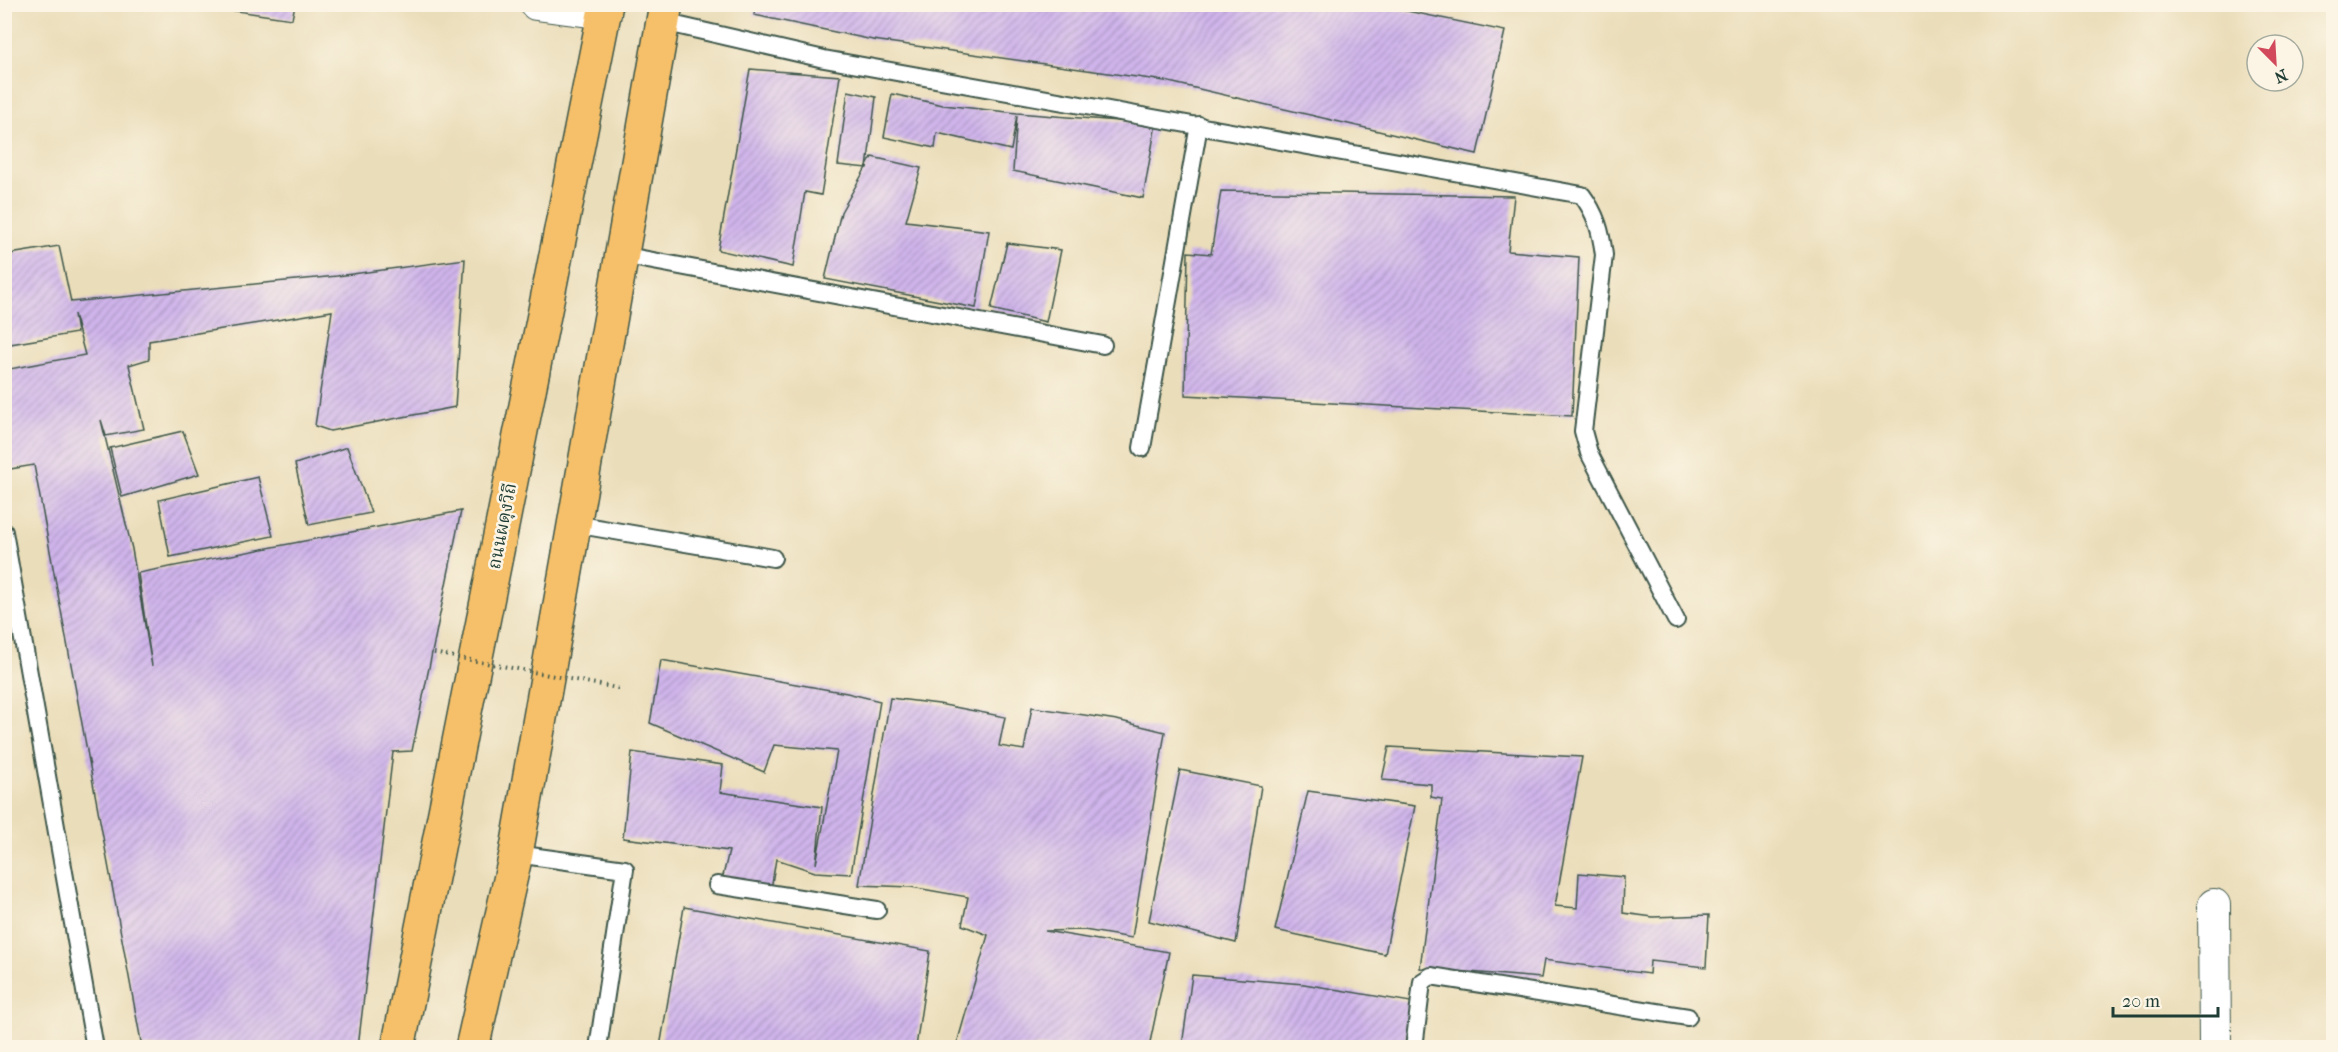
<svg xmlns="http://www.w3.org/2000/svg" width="2338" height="1052" viewBox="0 0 2338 1052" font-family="'IM FELL French Canon','Noto Serif Thai',serif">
	<defs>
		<pattern id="building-hatch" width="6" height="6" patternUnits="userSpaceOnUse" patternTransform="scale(1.5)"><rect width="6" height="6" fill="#d0b5ec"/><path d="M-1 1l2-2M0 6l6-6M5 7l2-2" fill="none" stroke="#a894c0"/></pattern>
	</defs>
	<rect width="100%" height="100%" fill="#fcf5e5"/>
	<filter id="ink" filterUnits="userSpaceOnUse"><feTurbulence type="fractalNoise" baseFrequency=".0167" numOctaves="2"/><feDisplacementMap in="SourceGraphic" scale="12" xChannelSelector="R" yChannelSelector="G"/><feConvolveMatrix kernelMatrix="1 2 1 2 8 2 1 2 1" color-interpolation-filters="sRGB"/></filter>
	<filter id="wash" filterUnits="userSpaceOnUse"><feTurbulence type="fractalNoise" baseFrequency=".008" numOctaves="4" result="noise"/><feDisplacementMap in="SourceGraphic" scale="24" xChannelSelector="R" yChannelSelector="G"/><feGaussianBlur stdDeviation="1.35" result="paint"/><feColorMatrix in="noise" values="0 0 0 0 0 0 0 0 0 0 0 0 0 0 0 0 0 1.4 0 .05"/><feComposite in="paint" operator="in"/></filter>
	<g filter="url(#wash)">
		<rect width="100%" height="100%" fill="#eaddb9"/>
		<g id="blocks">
			<!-- building -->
			<g fill="url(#building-hatch)">
				<polygon points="756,4 1373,4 1505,31 1477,154 1165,81 873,40 754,15"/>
				<polygon points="209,5 295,5 292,19 208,7"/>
				<polygon points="750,69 840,76 821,195 805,192 793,267 718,250"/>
				<polygon points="848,91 876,97 867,168 838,165"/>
				<polygon points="892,94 943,105 1017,113 1156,124 1143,198 1013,171 1017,115 1011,150 937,133 935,148 884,137"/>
				<polygon points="872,157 921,168 906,221 989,231 976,308 825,279 841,212"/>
				<polygon points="1221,191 1514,196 1508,251 1579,257 1572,416 1185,395 1188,252 1211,254"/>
				<polygon points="1007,243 1061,250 1046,322 991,309"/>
				<polygon points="59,246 71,302 337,276 465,259 455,407 330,431 315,426 332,311 149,341 149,359 129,365 144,429 106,436 101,420 132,549 152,666 138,573 461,511 412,751 393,752 358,1047 142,1047 34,465 4,470 4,370 85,355 74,314 77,333 4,345 4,255"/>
				<polygon points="183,431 199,474 122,497 110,448"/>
				<polygon points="347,447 371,513 309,525 295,464"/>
				<polygon points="258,477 273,536 170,557 159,500"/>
				<polygon points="661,660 847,693 880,701 851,874 815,872 776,859 771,889 722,880 729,851 623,838 632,752 723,765 720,792 822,807 816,864 837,751 774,745 764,772 650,723"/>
				<polygon points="890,698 939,704 1005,717 999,746 1024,750 1032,707 1117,720 1165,732 1132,938 1084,930 1045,931 1169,952 1149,1047 956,1047 988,935 962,925 968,897 911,887 859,885"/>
				<polygon points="1389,747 1582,757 1555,906 1577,908 1579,873 1624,877 1623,913 1653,917 1709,915 1706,967 1650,961 1649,974 1544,960 1541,978 1420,968 1442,799 1431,797 1431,784 1382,780"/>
				<polygon points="1180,770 1261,786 1236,943 1149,921"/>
				<polygon points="1308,791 1415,806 1385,954 1275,930"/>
				<polygon points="684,907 930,951 916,1047 660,1047"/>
				<polygon points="1192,975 1304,984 1411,1002 1406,1047 1182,1046"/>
			</g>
		</g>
	</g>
	<g filter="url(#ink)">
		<use href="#blocks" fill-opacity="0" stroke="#3d5548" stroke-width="1.5"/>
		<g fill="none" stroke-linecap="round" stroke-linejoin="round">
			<defs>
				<g id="lane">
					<path d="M663 22 824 59 1582 195C1596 214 1601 231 1604 255L1583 431 1589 453 1676 620"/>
					<polyline points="621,255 1103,345"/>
					<polyline points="1142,448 1199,125"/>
					<polyline points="574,524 773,558"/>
					<polyline points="4,532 95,1048"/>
					<polyline points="516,854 625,869 598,1048"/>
					<polyline points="717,885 877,910"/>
					<polyline points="1414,1048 1422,982 1431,976 1688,1017"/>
				</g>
				<g id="street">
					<polyline points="536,4 605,13"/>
					<polyline points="2214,905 2215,1048"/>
				</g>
				<g id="primary">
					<polyline points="398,1048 606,4"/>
					<polyline points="472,1048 516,854 666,4"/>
				</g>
			</defs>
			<!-- lane casing -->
			<use href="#lane" stroke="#3d5548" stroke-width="20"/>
			<!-- street casing -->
			<use href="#street" stroke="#3d5548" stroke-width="34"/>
			<!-- primary casing -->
			<use href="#primary" stroke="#3d5548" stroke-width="36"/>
			<!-- lane -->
			<use href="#lane" stroke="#fff" stroke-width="16"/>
			<!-- street -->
			<use href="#street" stroke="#fff" stroke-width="32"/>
			<!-- primary -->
			<use href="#primary" stroke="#f6c06b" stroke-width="33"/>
			<!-- path-bridge -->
			<polyline stroke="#3d5548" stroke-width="4" stroke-dasharray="1.5 4.5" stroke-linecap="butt" points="434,653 622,689"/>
		</g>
	</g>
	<g text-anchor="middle" stroke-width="5" stroke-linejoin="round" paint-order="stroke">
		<!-- street labels -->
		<g font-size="18" fill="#1f3d34" stroke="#fcf5e5">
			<text transform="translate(502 526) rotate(-79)" y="6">ถนนผดุงวิถี</text>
		</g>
	</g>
	<!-- margin -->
	<rect width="2338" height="1052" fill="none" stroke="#fcf5e5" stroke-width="24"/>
	<!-- north arrow -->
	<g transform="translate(2275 63) rotate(156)"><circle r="28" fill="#fcf5e5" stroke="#a4ab9e" stroke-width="1.5"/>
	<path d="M0-4.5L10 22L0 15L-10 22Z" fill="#d1495b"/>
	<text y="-9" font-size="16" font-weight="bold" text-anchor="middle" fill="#1f3d34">N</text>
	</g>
	<!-- scale -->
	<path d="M2113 1007v9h105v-9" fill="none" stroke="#1f3d34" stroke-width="3"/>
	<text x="2122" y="1007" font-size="18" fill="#1f3d34" stroke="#fcf5e5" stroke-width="4.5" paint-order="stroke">20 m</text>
</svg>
